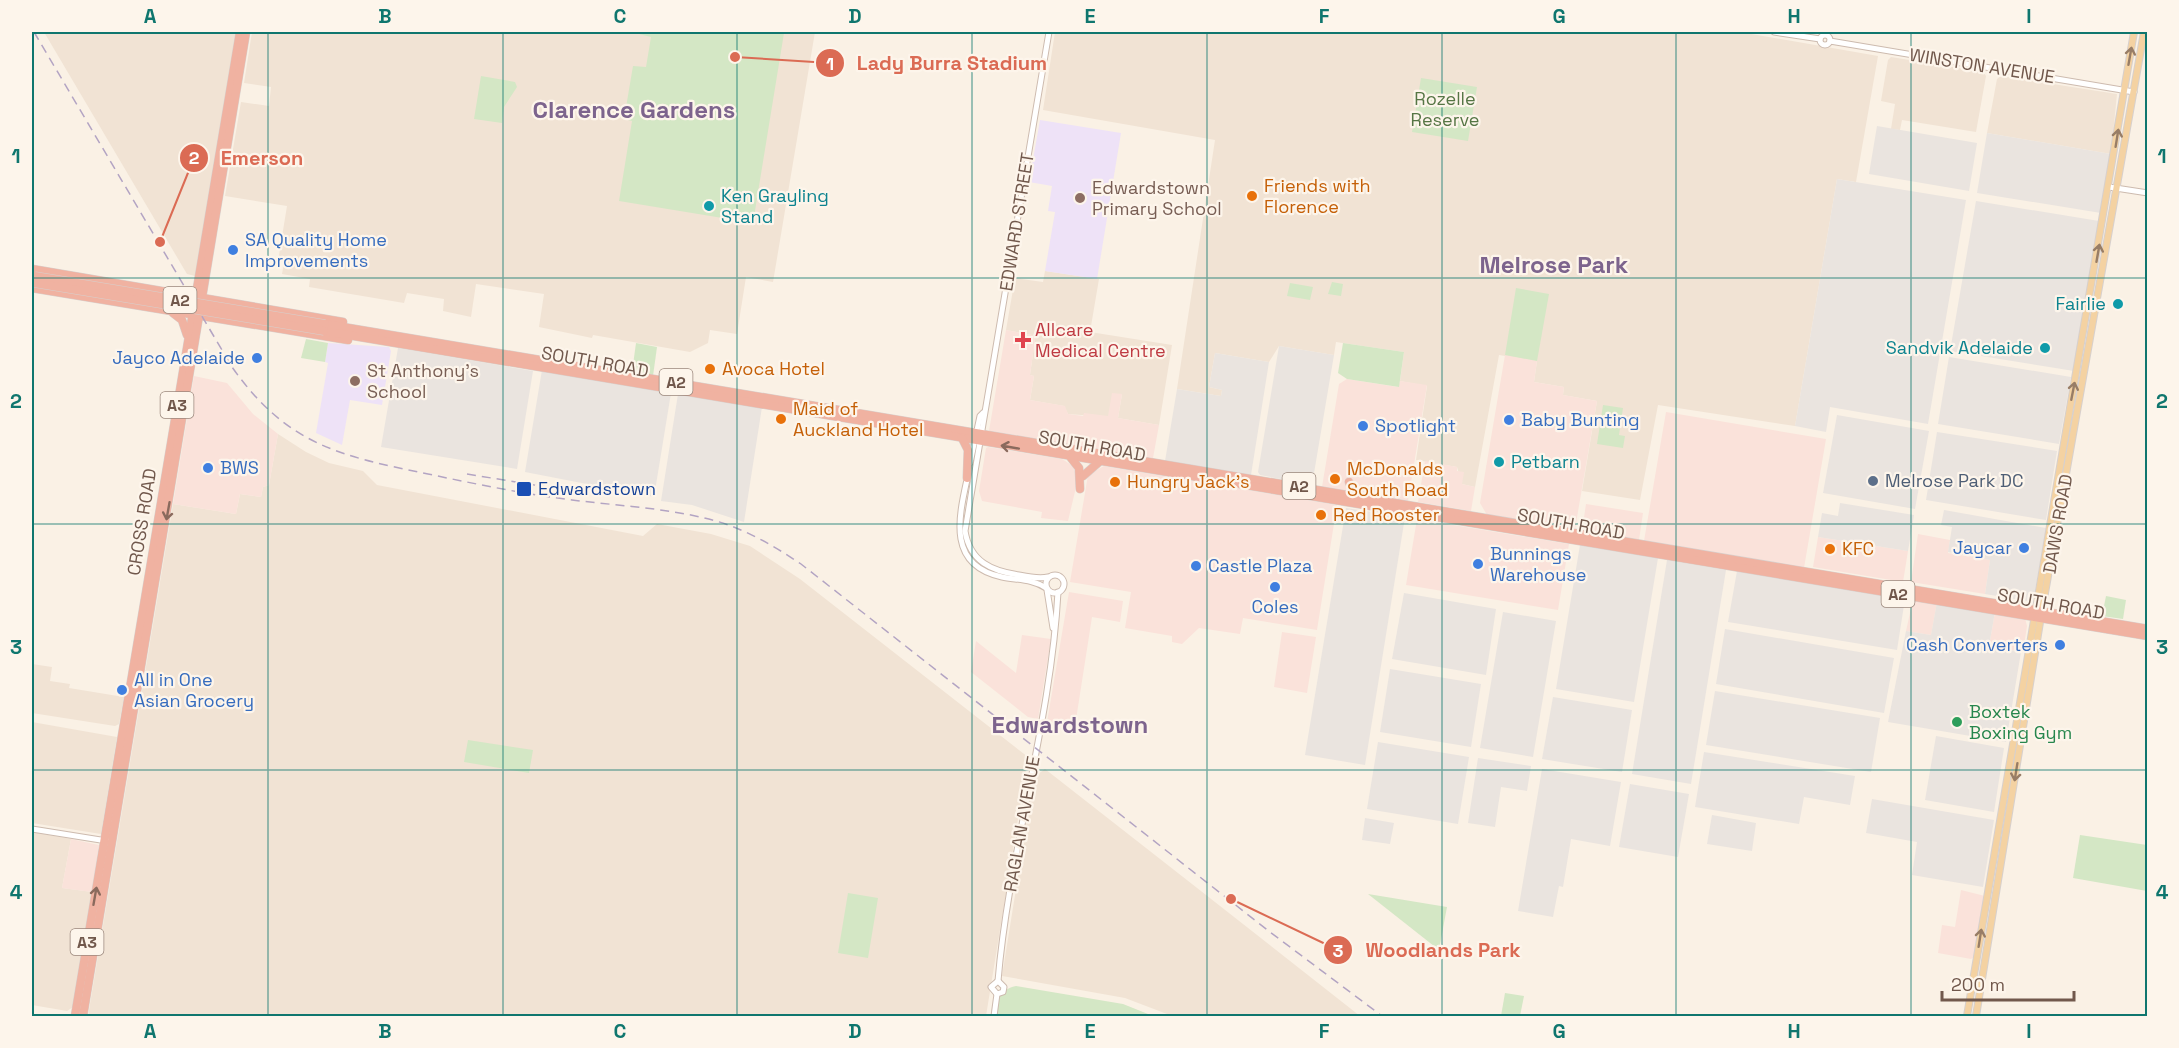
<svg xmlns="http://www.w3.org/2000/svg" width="2179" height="1048" viewBox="0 0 2179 1048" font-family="'Space Grotesk',sans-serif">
	<rect width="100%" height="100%" fill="#faf1e5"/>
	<!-- residential -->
	<g fill="#f1e3d4">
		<polygon points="44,32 236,32 195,276 187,274"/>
		<polygon points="252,32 815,32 773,282 746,277 737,334 710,330 708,343 690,352 593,335 592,338 539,327 544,294 476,284 471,317 443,311 444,299 407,293 404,303 309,287 310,279 282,274 284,263 278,261 287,206 225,196 241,102 269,106 271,87 244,83"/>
		<polygon points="1055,32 1740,32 1878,56 1856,182 1837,179 1795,426 1658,405 1640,500 1582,491 1597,401 1563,395 1564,387 1534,382 1537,361 1499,355 1475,487 1462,484 1457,467 1416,460 1427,386 1400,381 1404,352 1336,342 1334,355 1279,346 1269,362 1215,353 1209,387 1222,390 1221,396 1177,389 1215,140 1043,110"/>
		<polygon points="1891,57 1983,72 1986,76 1976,132 1902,120 1900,130 1891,129 1895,104 1881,101 1888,60"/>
		<polygon points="2001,76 2117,94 2111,154 1987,133 1997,79"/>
		<polygon points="1045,271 1099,279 1090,332 1172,345 1159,425 1118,418 1122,394 1108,417 1068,414 1064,406 1030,400 1034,376 1030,375 1035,339 1032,335 1006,330 1015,278 1043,282"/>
		<polygon points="278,434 306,452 329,463 363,471 377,485 643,536 657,524 711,534 750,546 800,579 1028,757 986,1016 88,1016 173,504 236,514 240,494 261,497 263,487 269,485"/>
		<polygon points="32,664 52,667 50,681 70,684 69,688 124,697 119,724 115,726 32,713"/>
		<polygon points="32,722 117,737 101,834 32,823"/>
		<polygon points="1045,769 1192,884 1360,1016 1166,1016 1167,1014 1125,998 1002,976 1034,777"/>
		<polygon points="32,832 71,839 62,888 92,892 73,1007 67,1011 32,1005"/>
	</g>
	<!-- commercial -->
	<g fill="#fae2da">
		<polygon points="1006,330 1032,335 1035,339 1030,375 1034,376 1030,400 1065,406 1068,414 1083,416 1084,413 1108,416 1112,393 1122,394 1118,418 1159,425 1153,458 989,431"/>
		<polygon points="1505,355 1537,361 1534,382 1564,387 1563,395 1597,401 1575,529 1487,515 1480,503"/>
		<polygon points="194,376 227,383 253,414 278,434 269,485 263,487 261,497 240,494 236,514 173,504"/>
		<polygon points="1347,379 1398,387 1400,381 1427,385 1408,501 1322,487 1339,384"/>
		<polygon points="1666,412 1826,439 1804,568 1644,541"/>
		<polygon points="988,447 1062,459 1073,466 1078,479 1068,521 1041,518 1042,512 982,501 979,491 986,448"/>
		<polygon points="1425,461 1457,467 1457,471 1464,472 1462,484 1475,487 1471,511 1418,502"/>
		<polygon points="1104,466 1337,505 1317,630 1243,618 1240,634 1199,628 1182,644 1172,642 1172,636 1125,628 1131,592 1070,582 1088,475"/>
		<polygon points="1586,504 1643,513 1639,540 1582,531"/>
		<polygon points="1417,519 1569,544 1558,610 1406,585"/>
		<polygon points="1918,534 1950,540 1948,553 1990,560 1985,594 1911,582"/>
		<polygon points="1818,537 1908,551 1903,582 1813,567"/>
		<polygon points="1069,592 1123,601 1120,622 1092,617 1075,726 1047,722"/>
		<polygon points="1913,599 1937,602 1931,635 1906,631"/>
		<polygon points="1995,612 2025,618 2027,626 2023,652 1989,646"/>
		<polygon points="1282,632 1316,637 1307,693 1274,687"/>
		<polygon points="1022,635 1051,639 1038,719 1028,717 971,672 976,641 1016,673"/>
		<polygon points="71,839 99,845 92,892 62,888"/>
		<polygon points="1961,890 1985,896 1975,956 1971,959 1938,953 1942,925 1955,927"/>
	</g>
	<!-- industrial -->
	<g fill="#eae4df">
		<polygon points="1877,126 1977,143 1969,191 1869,174"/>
		<polygon points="1987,133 2111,154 2101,213 1977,193"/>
		<polygon points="1837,179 1966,200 1928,424 1830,407 1826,432 1795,426"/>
		<polygon points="1976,201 2099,221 2074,371 1950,351"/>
		<polygon points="1279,346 1334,355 1312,485 1260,475 1258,472"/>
		<polygon points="398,348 533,371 517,469 381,447"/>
		<polygon points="1215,353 1269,362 1251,475 1165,461 1177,389 1221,396 1222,390 1209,387"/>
		<polygon points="1949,357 2071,377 2059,444 1938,424"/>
		<polygon points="542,370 671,393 654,497 525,472"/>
		<polygon points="678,394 762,407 744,522 692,505 661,501"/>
		<polygon points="1837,415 1929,431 1915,509 1823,493"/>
		<polygon points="1937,432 2057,451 2046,520 1926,500"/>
		<polygon points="1840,503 1914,515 1908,551 1818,537 1822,513 1838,516"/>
		<polygon points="1346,508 1405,517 1365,765 1305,755"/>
		<polygon points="1944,510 2046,528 2033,602 1985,594 1990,560 1948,552 1952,527 1941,525"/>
		<polygon points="1580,545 1658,558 1634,702 1556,689"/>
		<polygon points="1667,560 1726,570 1691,784 1632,774"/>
		<polygon points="1737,571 1905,599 1897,650 1728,622"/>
		<polygon points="1404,593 1496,609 1486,675 1392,659"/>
		<polygon points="1937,602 1995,612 1989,646 2021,652 2006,742 1888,722 1906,631 1931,635"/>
		<polygon points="1503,612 1556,621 1533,757 1480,748"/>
		<polygon points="1725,629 1894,658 1884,713 1716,684"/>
		<polygon points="1390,669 1481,684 1471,747 1380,732"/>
		<polygon points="1715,691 1880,718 1871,772 1706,745"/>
		<polygon points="1553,697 1632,710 1622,772 1542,759"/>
		<polygon points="1936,736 2004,748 1994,812 1925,800"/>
		<polygon points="1378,742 1469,757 1458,824 1367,809"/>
		<polygon points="1704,752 1855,776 1850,805 1804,797 1799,824 1695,807"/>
		<polygon points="1478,758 1531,766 1527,791 1501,787 1495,827 1468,823"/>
		<polygon points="1542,769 1621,782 1610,846 1571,839 1563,887 1559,886 1553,917 1518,911"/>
		<polygon points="1630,784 1689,794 1678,857 1619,847"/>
		<polygon points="1872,799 1994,820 1983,887 1912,875 1917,842 1866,833"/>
		<polygon points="1712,815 1756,823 1752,851 1707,844"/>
		<polygon points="1365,818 1394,823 1390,844 1362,840"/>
	</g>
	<!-- education -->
	<g fill="#eee2f7">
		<polygon points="1040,120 1121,133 1097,279 1045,271 1055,212 1048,211 1052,186 1029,182"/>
		<polygon points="328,343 389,347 391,351 382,405 350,400 342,445 316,433 328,363 325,362"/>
	</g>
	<!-- green -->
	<g fill="#d4e7c5">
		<polygon points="640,32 784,33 753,223 619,201 632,121 624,119 633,66 646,67 651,37 639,34"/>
		<polygon points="481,76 515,82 517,87 504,107 502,123 474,119"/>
		<polygon points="1421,78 1477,87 1468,141 1412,132"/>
		<polygon points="1332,282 1343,284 1341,296 1328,294"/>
		<polygon points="1290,283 1313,287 1310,300 1287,296"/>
		<polygon points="1516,288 1549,294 1537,361 1505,355"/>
		<polygon points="306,339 328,343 325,362 301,358"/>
		<polygon points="636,343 657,347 653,376 632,372"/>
		<polygon points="1343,343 1404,352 1399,387 1347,379 1338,373"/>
		<polygon points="1603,405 1623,408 1619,435 1625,436 1623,448 1597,444"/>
		<polygon points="2106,596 2126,600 2123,619 2102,616"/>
		<polygon points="468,740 533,750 529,773 464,762"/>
		<polygon points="2080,835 2147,845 2147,891 2073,878"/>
		<polygon points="848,893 878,898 868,958 838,953"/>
		<polygon points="1368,894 1447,907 1439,950"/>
		<path d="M1016 986 1123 1004 1153 1016H995C998 1000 998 990 1016 986Z"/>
		<polygon points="1505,993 1524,996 1520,1016 1501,1016"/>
	</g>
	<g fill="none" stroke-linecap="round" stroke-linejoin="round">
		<defs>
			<g id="minor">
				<polyline points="1774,32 1820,39"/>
				<circle cx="1825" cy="40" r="5"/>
				<polyline points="1830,41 2134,92"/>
				<polyline points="2109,187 2148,193"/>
				<polyline points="970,463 980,416 983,413"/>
				<path d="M968 475C959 516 946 565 1002 577 1016 580 1033 579 1046 588"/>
				<circle cx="1055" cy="584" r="9"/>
				<path d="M1048 577C1038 579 1029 577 1019 575 992 571 970 562 965 531L1049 32"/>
				<polyline points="1047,590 1053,628"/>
				<polyline points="32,829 107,841"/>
				<path d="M998 981C1009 850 1051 723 1058 592"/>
				<polyline points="997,994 991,987 998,981"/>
				<polyline points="997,994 1003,992 1004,987 998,981"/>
				<polyline points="994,1016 997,994"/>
			</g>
			<g id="major">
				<path d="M1967 1016C2021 688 2079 360 2134 32"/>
				<polyline points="1976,1016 2042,610 2144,32"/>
			</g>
			<g id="highway">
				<polyline points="32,269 343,322"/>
				<polyline points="32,288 348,340"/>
				<polyline points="173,313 182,320 187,335"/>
				<polyline points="325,324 2148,629"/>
				<polyline points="324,331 2148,636"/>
				<polyline points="962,438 968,450 967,478"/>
				<polyline points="1071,458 1079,468 1080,489"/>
				<polyline points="1083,476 1099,462"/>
				<polyline points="1349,482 1355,496"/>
				<polyline points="75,1016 240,32"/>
				<polyline points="83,1016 246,32"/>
			</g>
		</defs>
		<!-- minor casing -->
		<use href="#minor" stroke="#cdbbaf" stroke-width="7"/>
		<!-- major casing -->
		<use href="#major" stroke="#d7d0cd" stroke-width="8"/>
		<!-- highway casing -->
		<use href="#highway" stroke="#d7d0cd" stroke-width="9"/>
		<!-- minor -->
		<use href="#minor" stroke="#fff" stroke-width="5"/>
		<!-- major -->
		<use href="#major" stroke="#f4d2a2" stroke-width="6"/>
		<!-- highway -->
		<use href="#highway" stroke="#f0b2a1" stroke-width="8"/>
		<!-- rail -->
		<g stroke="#b3a4c3" stroke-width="1.5" stroke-dasharray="9 6" stroke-linecap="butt">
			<path d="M34 32 232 367C287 445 340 456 428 474 476 484 524 494 572 500 620 506 669 508 716 521 747 530 774 546 801 564L1270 932 1382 1016"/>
			<polyline points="467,474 571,491"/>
		</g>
		<defs>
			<g id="highway-bridge">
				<polyline points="35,276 325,324"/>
				<polyline points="34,283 324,331"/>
			</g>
		</defs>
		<!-- highway-bridge casing -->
		<use href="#highway-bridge" stroke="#d7d0cd" stroke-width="9" stroke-linecap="butt"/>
		<!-- highway-bridge -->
		<use href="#highway-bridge" stroke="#f0b2a1" stroke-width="8"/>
	</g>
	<!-- one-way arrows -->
	<defs><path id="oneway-shaft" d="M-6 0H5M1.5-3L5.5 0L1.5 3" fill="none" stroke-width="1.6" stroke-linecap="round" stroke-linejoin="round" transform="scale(1.5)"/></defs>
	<g stroke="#987d66">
		<use href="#oneway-shaft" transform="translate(2130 56) rotate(-80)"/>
		<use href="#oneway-shaft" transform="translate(2117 138) rotate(-81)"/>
		<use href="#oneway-shaft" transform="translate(2098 253) rotate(-80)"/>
		<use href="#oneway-shaft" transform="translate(2073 391) rotate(-79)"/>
		<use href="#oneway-shaft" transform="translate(2016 772) rotate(99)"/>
		<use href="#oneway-shaft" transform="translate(1980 938) rotate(-81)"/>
	</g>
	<g stroke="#8a6a5d">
		<use href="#oneway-shaft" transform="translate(1010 447) rotate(-170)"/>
		<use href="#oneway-shaft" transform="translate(168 511) rotate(100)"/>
		<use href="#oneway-shaft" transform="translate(95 896) rotate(-80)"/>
	</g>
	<!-- grid -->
	<path fill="none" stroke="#0f766e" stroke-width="1.5" stroke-opacity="0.55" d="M268 32V1016M503 32V1016M737 32V1016M972 32V1016M1207 32V1016M1442 32V1016M1676 32V1016M1911 32V1016M32 278H2148M32 524H2148M32 770H2148"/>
	<!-- markers -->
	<g fill="#e8710a" stroke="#fdf5eb" stroke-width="2">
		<circle cx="1252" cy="196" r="6"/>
		<circle cx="710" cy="369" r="6"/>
		<circle cx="781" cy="419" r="6"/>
		<circle cx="1335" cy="479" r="6"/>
		<circle cx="1115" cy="482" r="6"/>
		<circle cx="1321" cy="515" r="6"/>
		<circle cx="1830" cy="549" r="6"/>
	</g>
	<g fill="#8d6e63" stroke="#fdf5eb" stroke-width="2">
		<circle cx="1080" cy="198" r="6"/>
		<circle cx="355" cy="381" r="6"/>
	</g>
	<g fill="#0f9aa8" stroke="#fdf5eb" stroke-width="2">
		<circle cx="709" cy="206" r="6"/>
		<circle cx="2118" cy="304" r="6"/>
		<circle cx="2045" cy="348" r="6"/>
		<circle cx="1499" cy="462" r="6"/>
	</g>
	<g fill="#3f7fe0" stroke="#fdf5eb" stroke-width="2">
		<circle cx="233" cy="250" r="6"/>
		<circle cx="257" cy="358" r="6"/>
		<circle cx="1509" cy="420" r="6"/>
		<circle cx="1363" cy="426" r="6"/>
		<circle cx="208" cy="468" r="6"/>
		<circle cx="2024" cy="548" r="6"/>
		<circle cx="1478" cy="564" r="6"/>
		<circle cx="1196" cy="566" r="6"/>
		<circle cx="1275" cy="587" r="6"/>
		<circle cx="2060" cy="645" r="6"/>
		<circle cx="122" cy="690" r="6"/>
	</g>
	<path fill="#e0444e" stroke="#fdf5eb" stroke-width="2" d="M1020 331h6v6h6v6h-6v6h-6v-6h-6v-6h6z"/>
	<circle fill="#5c6f8a" stroke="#fdf5eb" stroke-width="2" cx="1873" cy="481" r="6"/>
	<rect fill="#1a4fb4" stroke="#fdf5eb" stroke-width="2" x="516" y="481" width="16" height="16" rx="3"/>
	<circle fill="#2e9e5b" stroke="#fdf5eb" stroke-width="2" cx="1957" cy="722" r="6"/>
	<g text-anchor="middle" stroke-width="4.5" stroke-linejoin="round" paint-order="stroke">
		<!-- shield labels -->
		<g fill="#fdf5eb" stroke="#9b877c" stroke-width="1.5">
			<rect x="163.5" y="287" width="33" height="26" rx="4.5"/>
			<rect x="659.5" y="369" width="33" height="26" rx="4.5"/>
			<rect x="160.5" y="392" width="33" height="26" rx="4.5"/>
			<rect x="1282.5" y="473" width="33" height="26" rx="4.5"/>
			<rect x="1881.5" y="581" width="33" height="26" rx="4.5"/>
			<rect x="70.5" y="929" width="33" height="26" rx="4.5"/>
		</g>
		<g font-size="16" font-weight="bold" fill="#71584c">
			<text x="180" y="306">A2</text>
			<text x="676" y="388">A2</text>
			<text x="177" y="411">A3</text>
			<text x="1299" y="492">A2</text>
			<text x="1898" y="600">A2</text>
			<text x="87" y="948">A3</text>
		</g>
		<!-- street labels -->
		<g font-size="18" fill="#71584c" stroke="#fdf5eb">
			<text transform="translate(1982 66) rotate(9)" y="6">WINSTON AVENUE</text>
			<text transform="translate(1017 222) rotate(-81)" y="6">EDWARD STREET</text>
			<text transform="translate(595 362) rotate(10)" y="6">SOUTH ROAD</text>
			<text transform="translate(1092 446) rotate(10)" y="6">SOUTH ROAD</text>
			<text transform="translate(142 522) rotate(-81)" y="6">CROSS ROAD</text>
			<text transform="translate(1571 524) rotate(10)" y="6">SOUTH ROAD</text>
			<text transform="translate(2058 524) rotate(-80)" y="6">DAWS ROAD</text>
			<text transform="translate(2051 604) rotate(10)" y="6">SOUTH ROAD</text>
			<text transform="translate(1022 824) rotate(-80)" y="6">RAGLAN AVENUE</text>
		</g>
		<!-- park labels -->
		<g font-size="18" fill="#567645" stroke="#fdf5eb">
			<text x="1445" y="105">Rozelle<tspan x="1445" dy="21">Reserve</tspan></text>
		</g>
		<!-- food labels -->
		<g font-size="18" fill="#c56008" stroke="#fdf5eb" text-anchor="start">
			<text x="1264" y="192">Friends with<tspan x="1264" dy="21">Florence</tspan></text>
			<text x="722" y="375">Avoca Hotel</text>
			<text x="793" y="415">Maid of<tspan x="793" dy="21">Auckland Hotel</tspan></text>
			<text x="1347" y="475">McDonalds<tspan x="1347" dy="21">South Road</tspan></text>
			<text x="1127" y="488">Hungry Jack's</text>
			<text x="1333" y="521">Red Rooster</text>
			<text x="1842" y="555">KFC</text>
		</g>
		<!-- education labels -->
		<g font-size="18" fill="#785e54" stroke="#fdf5eb" text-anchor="start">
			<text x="1092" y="194">Edwardstown<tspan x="1092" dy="21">Primary School</tspan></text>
			<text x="367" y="377">St Anthony's<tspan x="367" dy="21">School</tspan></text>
		</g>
		<!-- culture labels -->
		<g font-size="18" fill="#0d838f" stroke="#fdf5eb" text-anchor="start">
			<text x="721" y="202">Ken Grayling<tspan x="721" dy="21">Stand</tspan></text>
			<text x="2106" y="310" text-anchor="end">Fairlie</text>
			<text x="2033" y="354" text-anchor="end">Sandvik Adelaide</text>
			<text x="1511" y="468">Petbarn</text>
		</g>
		<!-- shop labels -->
		<g font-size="18" fill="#366cbe" stroke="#fdf5eb" text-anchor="start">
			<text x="245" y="246">SA Quality Home<tspan x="245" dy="21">Improvements</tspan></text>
			<text x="245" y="364" text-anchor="end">Jayco Adelaide</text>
			<text x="1521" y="426">Baby Bunting</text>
			<text x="1375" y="432">Spotlight</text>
			<text x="220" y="474">BWS</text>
			<text x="2012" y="554" text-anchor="end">Jaycar</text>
			<text x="1490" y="560">Bunnings<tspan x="1490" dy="21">Warehouse</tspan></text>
			<text x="1208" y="572">Castle Plaza</text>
			<text x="1275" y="613" text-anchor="middle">Coles</text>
			<text x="2048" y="651" text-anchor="end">Cash Converters</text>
			<text x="134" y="686">All in One<tspan x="134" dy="21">Asian Grocery</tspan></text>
		</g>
		<!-- health labels -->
		<g font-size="18" fill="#be3a42" stroke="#fdf5eb" text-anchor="start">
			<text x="1035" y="336">Allcare<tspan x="1035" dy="21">Medical Centre</tspan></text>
		</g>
		<!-- service labels -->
		<g font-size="18" fill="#4e5e75" stroke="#fdf5eb" text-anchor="start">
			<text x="1885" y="487">Melrose Park DC</text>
		</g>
		<!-- transit labels -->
		<g font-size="18" fill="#164399" stroke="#fdf5eb" text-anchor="start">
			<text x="538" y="495">Edwardstown</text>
		</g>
		<!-- leisure labels -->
		<g font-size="18" fill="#27864d" stroke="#fdf5eb" text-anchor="start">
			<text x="1969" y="718">Boxtek<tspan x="1969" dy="21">Boxing Gym</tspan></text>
		</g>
		<!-- district labels -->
		<g font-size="24" font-weight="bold" fill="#7d648d" stroke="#fdf5eb">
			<text x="634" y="118">Clarence Gardens</text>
			<text x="1554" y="273">Melrose Park</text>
			<text x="1070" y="733">Edwardstown</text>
		</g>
	</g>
	<!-- callouts -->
	<path fill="none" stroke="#db6b54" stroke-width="2" d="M735 57L830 63M160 242L194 158M1231 899L1338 950"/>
	<g fill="#db6b54" stroke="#fdf5eb" stroke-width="2">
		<circle cx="735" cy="57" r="6"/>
		<circle cx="160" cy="242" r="6"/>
		<circle cx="1231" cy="899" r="6"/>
		<circle cx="830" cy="63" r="15"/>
		<circle cx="194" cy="158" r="15"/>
		<circle cx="1338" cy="950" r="15"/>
	</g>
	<g font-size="18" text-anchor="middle" font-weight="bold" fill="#fff">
		<text x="830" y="70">1</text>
		<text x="194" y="164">2</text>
		<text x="1338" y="957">3</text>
	</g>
	<g font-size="20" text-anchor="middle" font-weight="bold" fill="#db6b54" stroke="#fdf5eb" stroke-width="4.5" stroke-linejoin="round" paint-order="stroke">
		<text x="952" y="70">Lady Burra Stadium</text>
		<text x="262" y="165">Emerson</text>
		<text x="1443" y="957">Woodlands Park</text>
	</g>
	<!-- border -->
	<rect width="2179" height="1048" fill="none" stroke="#fdf5eb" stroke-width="66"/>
	<!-- scale -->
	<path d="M1942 991v9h132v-9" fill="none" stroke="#71584c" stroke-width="3"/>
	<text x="1951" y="991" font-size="18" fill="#71584c" stroke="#fdf5eb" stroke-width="4.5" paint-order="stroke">200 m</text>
	<rect x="33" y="33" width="2113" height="982" fill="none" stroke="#0f766e" stroke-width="2"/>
	<g font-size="20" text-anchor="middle" font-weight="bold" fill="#0f766e">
		<text x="150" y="23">A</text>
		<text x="385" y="23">B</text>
		<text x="620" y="23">C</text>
		<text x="855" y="23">D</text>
		<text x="1090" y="23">E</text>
		<text x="1324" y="23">F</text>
		<text x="1559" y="23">G</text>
		<text x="1794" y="23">H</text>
		<text x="2029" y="23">I</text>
		<text x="16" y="163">1</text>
		<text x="2162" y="163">1</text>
		<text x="16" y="408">2</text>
		<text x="2162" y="408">2</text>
		<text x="16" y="654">3</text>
		<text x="2162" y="654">3</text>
		<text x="16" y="899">4</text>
		<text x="2162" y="899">4</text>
		<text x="150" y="1038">A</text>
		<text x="385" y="1038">B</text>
		<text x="620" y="1038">C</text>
		<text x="855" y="1038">D</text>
		<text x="1090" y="1038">E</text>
		<text x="1324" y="1038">F</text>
		<text x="1559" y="1038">G</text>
		<text x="1794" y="1038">H</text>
		<text x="2029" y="1038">I</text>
	</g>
</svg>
